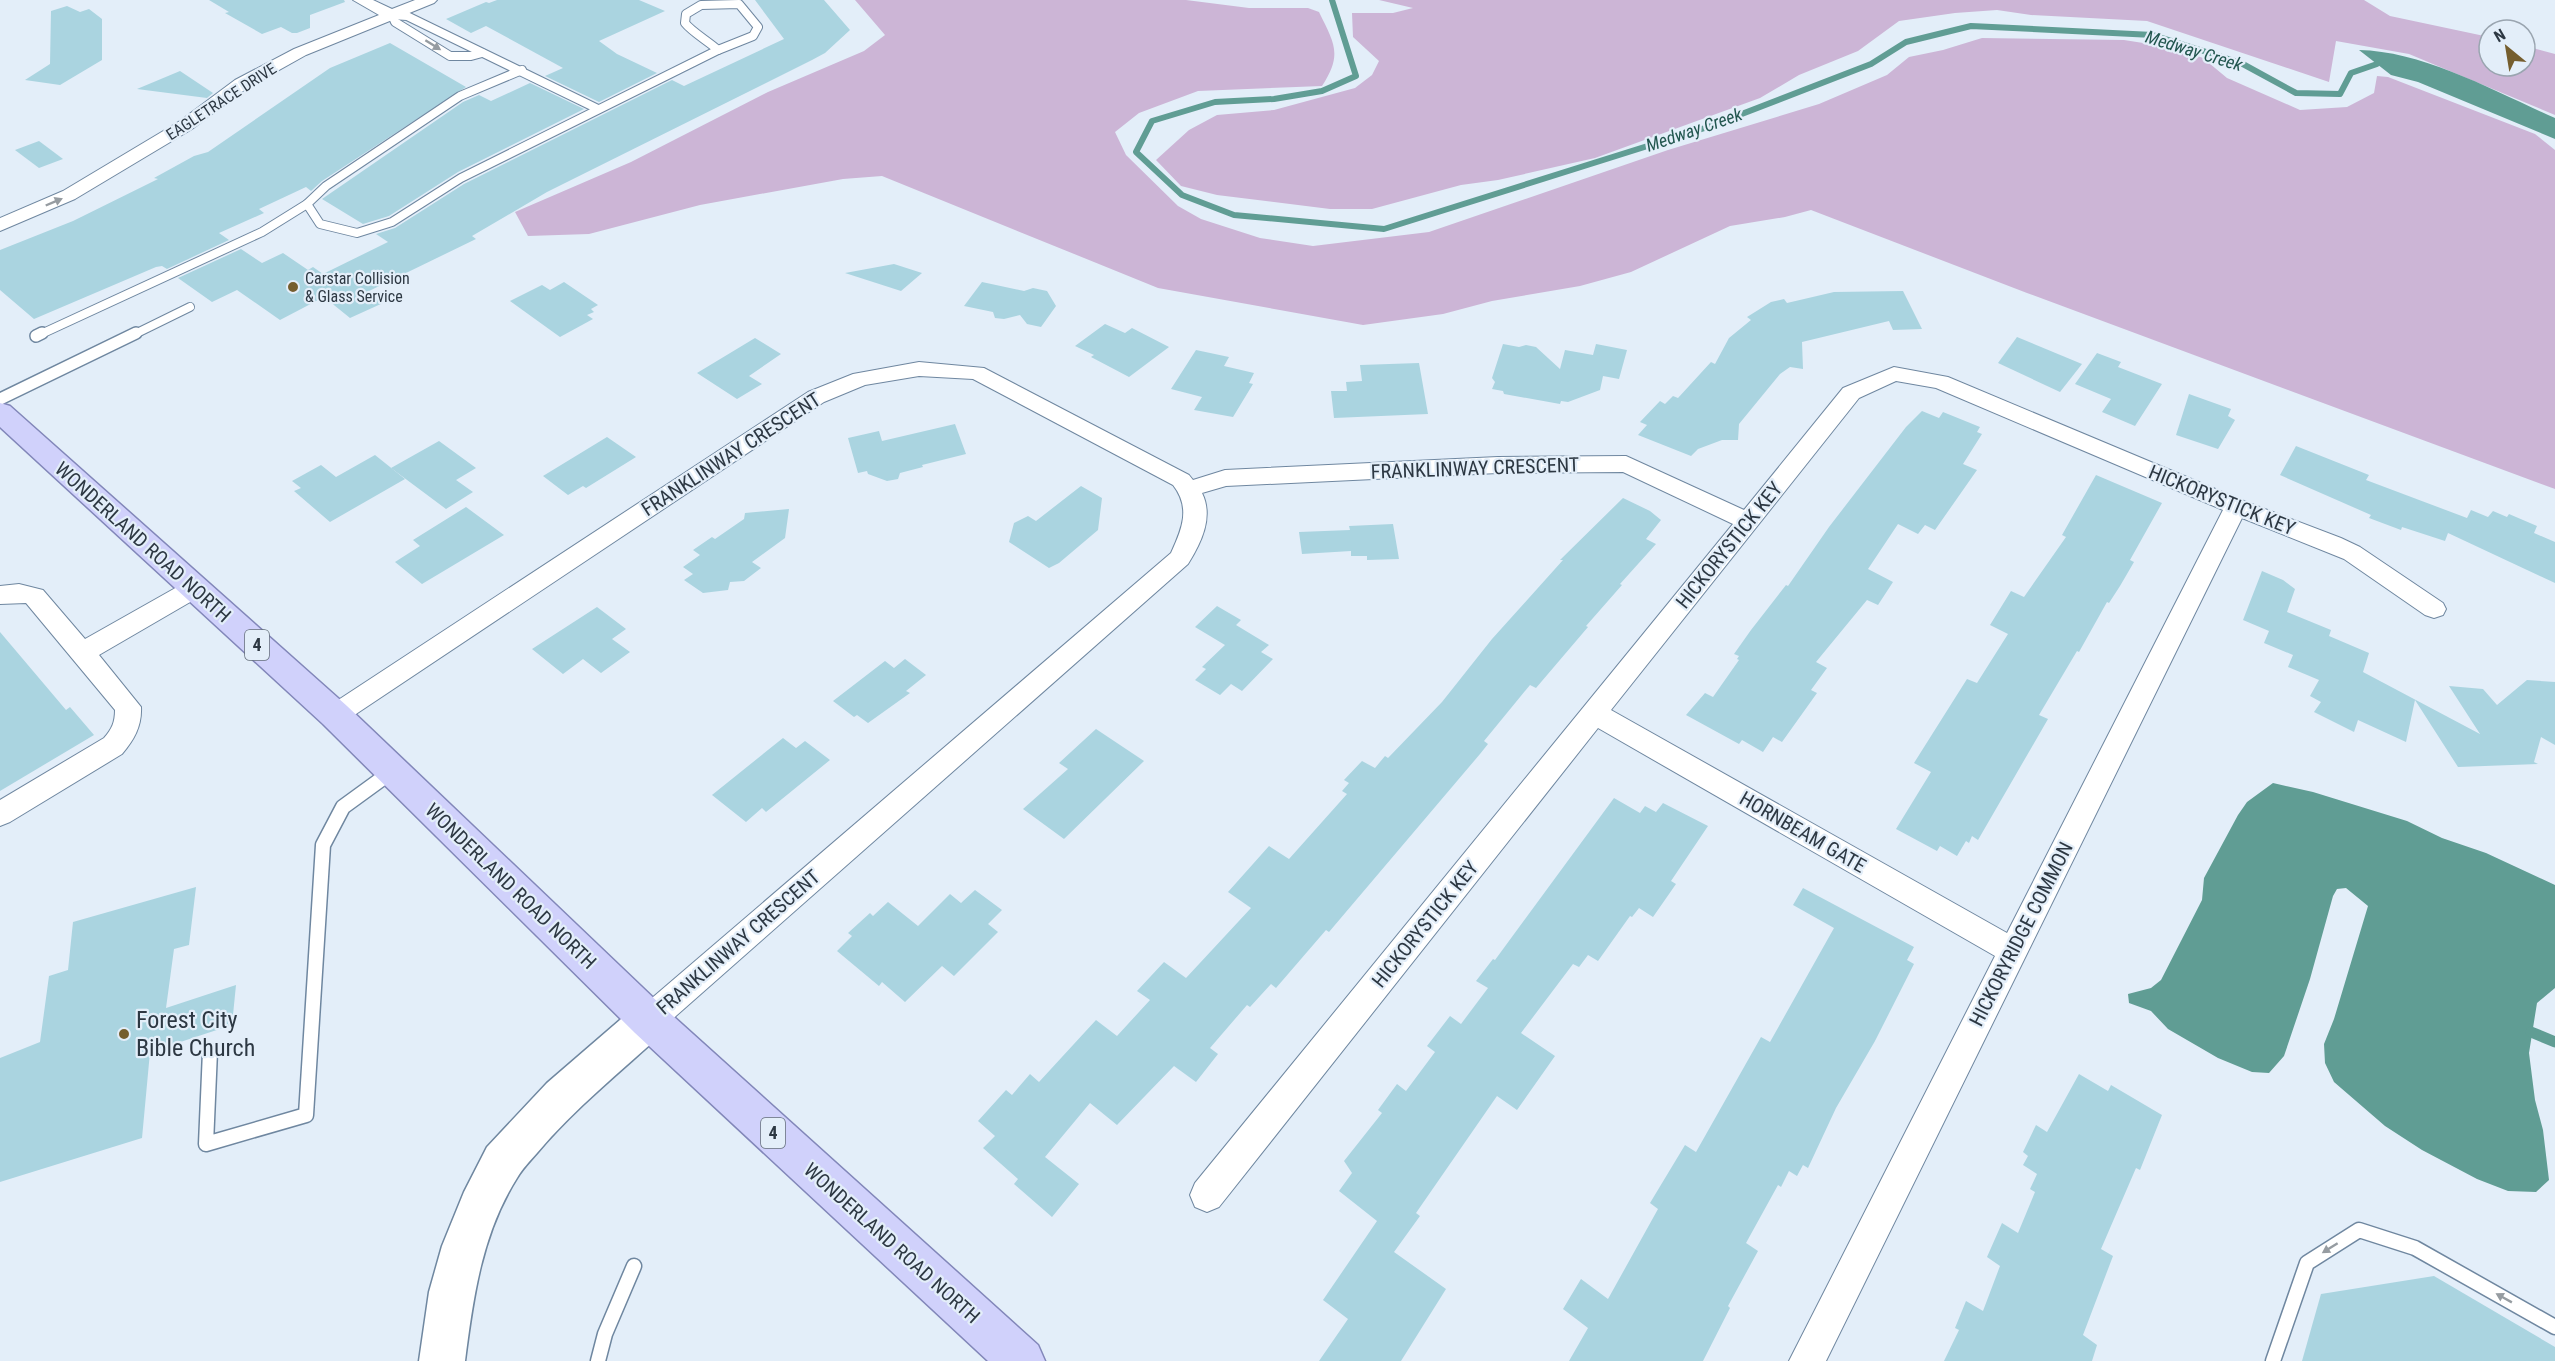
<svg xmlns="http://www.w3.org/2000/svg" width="2555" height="1361" viewBox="0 0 2555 1361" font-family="'Roboto Condensed',sans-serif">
	<rect width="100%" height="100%" fill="#e3eef9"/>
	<!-- green -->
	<g fill="#ccb5d6">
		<path d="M855 0H1186L1249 8H1308L1319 12C1334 43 1343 54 1322 86L1198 91 1139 113 1115 132 1126 155 1178 206 1201 219 1260 238 1313 246 1429 232 1668 150 1819 104 1887 75 1909 57 1943 50 1982 38 2124 40 2175 48 2203 58 2227 78 2300 110 2347 107 2374 93 2377 76 2388 77 2535 134 2555 150V489L2027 293 1811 210 1785 217 1730 226 1631 272 1580 286 1492 301 1443 314 1363 325 1158 288 882 176 843 179 700 205 589 234 528 236 515 212 631 162 768 92 864 51 885 35Z"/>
		<polygon points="1379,0 2364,0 2390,16 2489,37 2489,66 2525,66 2525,46 2555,54 2555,115 2409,54 2336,41 2329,82 2147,21 2031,15 1997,10 1955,13 1899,21 1858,51 1799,75 1760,98 1595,158 1498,180 1461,185 1372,209 1330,209 1217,195 1181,186 1156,160 1189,130 1217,115 1274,110 1355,88 1372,75 1379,61 1353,37 1352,13 1393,13 1413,8"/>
	</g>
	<!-- water -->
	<g fill="#609d94">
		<path d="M2359 50C2423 51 2496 92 2555 118V139L2418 82 2391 75Z"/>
		<polygon points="2273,783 2313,792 2407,821 2442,838 2486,853 2555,885 2555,988 2537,1003 2529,1053 2535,1100 2543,1130 2549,1180 2536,1192 2508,1191 2477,1179 2422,1150 2385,1126 2334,1082 2325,1063 2324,1044 2334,1019 2368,906 2346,888 2337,889 2333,896 2310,979 2284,1056 2269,1073 2252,1072 2218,1058 2168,1029 2151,1011 2129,1003 2128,994 2151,988 2161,980 2202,900 2204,878 2238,815 2247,802"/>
	</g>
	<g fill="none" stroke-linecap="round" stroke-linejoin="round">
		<!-- stream-far1 -->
		<polyline stroke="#609d94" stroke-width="6" points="1332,0 1356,76 1322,91 1274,99 1215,102 1152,121 1136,152 1182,195 1234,215 1384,229 1708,127 1871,64 1906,42 1971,26 2153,35 2241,63 2296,93 2340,94 2351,73 2377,64"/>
		<!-- stream -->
		<polyline stroke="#609d94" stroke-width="11" points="2531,1032 2555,1042"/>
	</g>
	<!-- building -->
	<g fill="#aad4e0">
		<polygon points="209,0 344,0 345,2 310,15 310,28 297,33 292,33 281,27 262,34 225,13 229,12"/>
		<polygon points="497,0 639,0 665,11 599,41 617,54 657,73 599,102 545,76 563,68 486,26 471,33 446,19 486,2 489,3"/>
		<polygon points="755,0 824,0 850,30 825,53 812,60 547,192 472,236 476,239 369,291 383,303 350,318 324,297 280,320 237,290 212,302 178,278 241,249 262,263 283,253 308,270 313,267 323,274 388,242 376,234 395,228 464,184 672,80 684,86 784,39"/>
		<polygon points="67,6 80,12 89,9 102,19 102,60 60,85 25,80 50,64 51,11"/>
		<polygon points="390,43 466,87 322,181 311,191 306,187 259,209 264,213 219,233 229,240 167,269 162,266 156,267 34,319 0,290 0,250 73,221 158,179 154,178 194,156 208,152 330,68"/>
		<polygon points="180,71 213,93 207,98 137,89"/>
		<polygon points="530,83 584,109 458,172 389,216 363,224 322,199 463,102 479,95 491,101"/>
		<polygon points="39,141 63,159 39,168 15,150"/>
		<polygon points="894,264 922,273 901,291 845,273"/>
		<polygon points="564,282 598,305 591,309 594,312 587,315 593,319 560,337 510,301 542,285 550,290"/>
		<polygon points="982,282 1024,291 1033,288 1047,291 1056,306 1041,327 1027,324 1020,315 1004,319 995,318 993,312 964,306"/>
		<polygon points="1903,291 1922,329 1893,330 1889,321 1802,342 1803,369 1790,367 1780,374 1739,424 1738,440 1722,440 1698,449 1691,456 1638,435 1647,425 1640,422 1660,401 1665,404 1673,396 1678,398 1711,362 1715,364 1729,338 1751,320 1747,317 1771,302 1784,299 1787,303 1834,292"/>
		<polygon points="1105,324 1125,333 1132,328 1169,347 1129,377 1091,357 1094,355 1075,346"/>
		<polygon points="2017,337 2082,364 2060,392 1998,363"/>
		<polygon points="755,338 781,354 749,376 762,384 737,399 697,373"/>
		<polygon points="1503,344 1519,347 1526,345 1536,347 1560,369 1565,350 1593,355 1596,344 1627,350 1619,379 1603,376 1600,390 1568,402 1561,401 1560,404 1504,394 1503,391 1492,389 1495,382 1492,378"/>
		<polygon points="1196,350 1229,357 1224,366 1254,373 1249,383 1253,384 1233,417 1194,410 1202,397 1171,389"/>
		<polygon points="2097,353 2121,362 2118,367 2162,384 2135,426 2102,412 2111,399 2075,384"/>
		<polygon points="1419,363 1428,414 1334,418 1331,391 1347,391 1346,382 1362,381 1360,365"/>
		<polygon points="2189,394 2231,409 2228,416 2235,420 2218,449 2176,435"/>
		<polygon points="1922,411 1939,418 1943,412 1980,427 1977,432 1982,434 1963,464 1977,470 1935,530 1925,525 1918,534 1898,524 1868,569 1893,582 1878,605 1867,600 1816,662 1827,668 1811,690 1817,693 1782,742 1773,737 1763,752 1742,740 1739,744 1686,715 1705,693 1713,697 1739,660 1737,659 1739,656 1734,654 1751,630 1786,585 1788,586 1829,527 1906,427"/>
		<polygon points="955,424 966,454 922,465 923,467 900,473 898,479 887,481 868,474 867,471 858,473 848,438 879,431 882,441"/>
		<polygon points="607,437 636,457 586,488 583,486 568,495 543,476"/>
		<polygon points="439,441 476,468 456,480 473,492 446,509 391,468"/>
		<polygon points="2296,446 2369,475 2366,480 2467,518 2471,510 2488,517 2493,511 2507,517 2509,514 2537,526 2534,533 2555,542 2555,583 2448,533 2445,541 2402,527 2401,530 2369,518 2371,515 2280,475"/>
		<polygon points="375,455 405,479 330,522 294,491 301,488 292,481 321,465 336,477"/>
		<polygon points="2096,475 2162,503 2130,560 2134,562 2120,586 2109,603 2107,602 2079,652 2077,651 2039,715 2048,719 1978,840 1972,836 1969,843 1966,841 1957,856 1940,846 1937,851 1896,829 1931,772 1914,763 1967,679 1977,683 2008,634 1990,625 2011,591 2024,597 2066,537 2062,535"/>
		<polygon points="1081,486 1102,498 1098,530 1059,563 1049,568 1009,542 1014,523 1028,516 1036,521"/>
		<polygon points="1623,498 1650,511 1661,520 1646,539 1656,544 1620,584 1622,585 1586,626 1588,627 1536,688 1530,685 1484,741 1488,744 1480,754 1329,932 1326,930 1276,988 1271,984 1250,1007 1247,1005 1210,1048 1218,1054 1196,1082 1174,1066 1117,1125 1090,1103 1045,1157 1079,1184 1052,1217 1014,1184 1018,1179 983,1148 995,1136 978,1121 1006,1090 1012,1095 1030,1074 1039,1082 1096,1020 1117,1036 1150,1000 1137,991 1164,962 1186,978 1251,908 1228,892 1269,846 1289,859 1347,794 1342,791 1349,783 1344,780 1362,761 1375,768 1385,756 1388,758 1442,702 1492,639 1563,560 1560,560"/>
		<polygon points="466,507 504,535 422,584 395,562 420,546 413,540"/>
		<polygon points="789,509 785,538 752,562 761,568 744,581 730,582 728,590 703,593 684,580 693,574 683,567 700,555 693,550 712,537 715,539 744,519 745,513"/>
		<polygon points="1393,524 1399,559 1367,560 1367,556 1351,556 1351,551 1302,554 1299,532 1350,530 1349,526"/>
		<polygon points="2262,571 2283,580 2295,589 2287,612 2331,630 2329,636 2369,653 2363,672 2480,734 2449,686 2483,689 2497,705 2527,680 2555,682 2555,745 2541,737 2534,762 2538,764 2458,767 2415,700 2406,742 2358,720 2354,732 2314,712 2321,702 2310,696 2319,680 2288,667 2293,655 2264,643 2269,631 2243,620"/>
		<polygon points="1217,606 1241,620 1236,625 1269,645 1261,652 1273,659 1242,691 1231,684 1220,695 1195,680 1206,669 1202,667 1225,645 1195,627"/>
		<polygon points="597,607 626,629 612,639 630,652 601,673 583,659 563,674 532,649"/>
		<polygon points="0,632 66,710 70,707 94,735 0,791"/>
		<polygon points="905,659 926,675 906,691 910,693 868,723 857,715 854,717 833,701 885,661 894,668"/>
		<polygon points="1096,729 1144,761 1064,839 1023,809 1068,769 1059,763"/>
		<polygon points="783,738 796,748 805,741 830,760 766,812 762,808 746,822 712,795"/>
		<polygon points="1614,798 1640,813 1645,806 1656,812 1663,803 1708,826 1671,881 1676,884 1653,917 1639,908 1632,917 1630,916 1598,961 1588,955 1579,967 1573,964 1521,1033 1555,1056 1517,1110 1497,1096 1416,1213 1420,1216 1394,1252 1446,1289 1401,1361 1319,1361 1348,1319 1323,1300 1377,1221 1339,1191 1352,1173 1344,1161 1382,1113 1378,1110 1397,1084 1406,1091 1435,1052 1427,1046 1450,1016 1461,1024 1488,988 1476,981 1493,959 1495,960"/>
		<polygon points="196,887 189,945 174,949 166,1008 236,985 232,1025 150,1052 142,1138 0,1182 0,1058 40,1042 49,976 68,970 73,922"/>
		<polygon points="1803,888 1914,947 1907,960 1914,964 1875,1041 1836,1108 1808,1168 1803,1165 1797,1176 1789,1171 1781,1187 1778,1185 1746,1243 1758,1251 1728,1306 1730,1308 1703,1361 1569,1361 1588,1328 1563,1309 1581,1279 1608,1299 1658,1209 1650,1203 1685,1145 1696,1152 1761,1037 1770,1042 1834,928 1793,905"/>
		<polygon points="975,890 1002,910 988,924 998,932 954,976 942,966 905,1002 882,982 879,986 837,951 852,936 848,933 870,913 873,916 888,902 918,926 950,894 961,903"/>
		<polygon points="2079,1074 2108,1091 2111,1085 2162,1115 2140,1170 2136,1168 2101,1249 2113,1256 2083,1335 2097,1345 2092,1361 1944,1361 1959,1330 1955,1328 1966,1301 1983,1311 2000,1266 1987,1257 2002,1223 2018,1233 2035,1192 2030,1189 2037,1174 2023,1165 2028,1156 2023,1152 2036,1125 2047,1132"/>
		<polygon points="2434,1276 2555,1347 2555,1361 2302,1361 2321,1294"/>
	</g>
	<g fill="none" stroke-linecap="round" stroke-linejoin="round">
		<defs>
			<g id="lane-far2">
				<path d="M739 4 758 27 753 36 718 50C708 41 692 32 685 23L686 14 701 5Z"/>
				<polyline points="392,15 407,16 598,109"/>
				<polyline points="392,15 395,22 450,56 471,56 482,53"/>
				<polyline points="522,70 460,96 326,186 307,204 320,224 357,233 392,222 461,178 718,50"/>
				<polyline points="39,335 262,232 307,204"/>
				<polyline points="133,335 190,307"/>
			</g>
			<g id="lane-far1">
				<polyline points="36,336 42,333"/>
				<polyline points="0,399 136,333"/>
				<polyline points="385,777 391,772"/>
			</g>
			<g id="lane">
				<polyline points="210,1051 206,1144 306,1115 323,845 343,807 387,775"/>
				<polyline points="598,1361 605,1334 634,1266"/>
				<polyline points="2273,1361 2307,1263 2359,1230 2415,1248 2555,1327"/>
			</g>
			<g id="street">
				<polygon points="353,0 373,0 392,9 415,0 437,0 434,3 306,55 247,88 192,129 75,199 0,231 0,218 63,191 180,121 235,80 294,49 379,15"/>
				<path d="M919 362 984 368 1189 475 1193 480 1225 470 1498 457 1626 456 1744 510 1843 388 1894 367 1948 377 2244 501 2341 538 2360 547 2443 603 2446 609 2443 615 2434 618 2425 615 2344 559 2242 518 1826 1361H1789L1995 956 1598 728 1219 1207 1207 1212 1195 1207 1190 1195 1195 1183 1733 524 1623 472 1498 473 1226 486 1202 493C1214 517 1201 543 1188 564L660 1030 649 1034 638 1030 634 1020 638 1010 1171 553C1182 529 1191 508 1173 485L973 379 919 376 865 385 824 402 344 722 335 725 326 722 322 715 326 708 808 392 853 374ZM1896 381 1936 388 2223 510 2007 933 1611 710 1859 398Z"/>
				<path d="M195 579 204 582 207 588 204 594 99 655 141 707C142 726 134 740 122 754L10 822 0 826V800L104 738C112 729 115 722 115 710L26 603 0 604V586L19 584 43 590 85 639 186 582Z"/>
			</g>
			<path id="secondary" d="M649 1002 663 1007 669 1020 663 1033C620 1072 574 1109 537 1153 530 1161 522 1169 517 1178 482 1233 473 1298 465 1361H419L429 1292 442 1246 464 1192 487 1147 547 1083 635 1007Z"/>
			<polygon id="primary" points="0,403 10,406 347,706 663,1007 1038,1345 1045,1361 988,1361 635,1033 323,724 0,427"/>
		</defs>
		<!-- lane-far2 casing -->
		<use href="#lane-far2" stroke="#6f87a0" stroke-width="10"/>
		<!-- lane-far1 casing -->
		<use href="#lane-far1" stroke="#6f87a0" stroke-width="14"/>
		<!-- lane casing -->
		<use href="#lane" stroke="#6f87a0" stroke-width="17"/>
		<!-- street casing -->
		<use href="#street" stroke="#6f87a0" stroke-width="2"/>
		<!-- secondary casing -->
		<use href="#secondary" stroke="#6f87a0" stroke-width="3"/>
		<!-- primary casing -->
		<use href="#primary" stroke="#8287b9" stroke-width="3"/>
		<!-- lane-far2 -->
		<use href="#lane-far2" stroke="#fff" stroke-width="8"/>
		<!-- lane-far1 -->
		<use href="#lane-far1" stroke="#fff" stroke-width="11"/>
		<!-- lane -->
		<use href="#lane" stroke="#fff" stroke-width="14"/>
		<!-- street -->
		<use href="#street" fill="#fff" fill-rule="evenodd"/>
		<!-- secondary -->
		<use href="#secondary" fill="#fff" fill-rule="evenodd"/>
		<!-- primary -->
		<use href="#primary" fill="#d0d1fb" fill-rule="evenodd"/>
	</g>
	<!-- one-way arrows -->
	<defs><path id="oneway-solid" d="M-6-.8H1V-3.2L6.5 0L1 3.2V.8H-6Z" transform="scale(1.5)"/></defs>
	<g fill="#969ca1">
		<use href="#oneway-solid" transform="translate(433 45) rotate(32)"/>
		<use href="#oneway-solid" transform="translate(54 202) rotate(-23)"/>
		<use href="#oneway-solid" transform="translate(2330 1248) rotate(148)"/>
		<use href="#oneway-solid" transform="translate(2504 1298) rotate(-151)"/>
	</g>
	<!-- markers -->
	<g fill="#755e2e" stroke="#e3eef9" stroke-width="2">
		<circle cx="293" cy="287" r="6"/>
		<circle cx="124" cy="1034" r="6"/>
	</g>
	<g text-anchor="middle" stroke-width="4.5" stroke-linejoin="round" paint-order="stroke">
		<!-- far-street labels -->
		<g font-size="16" fill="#2d3843" stroke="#e3eef9">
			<text transform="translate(221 101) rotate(-33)" y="6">EAGLETRACE DRIVE</text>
		</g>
		<!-- far-poi labels -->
		<g font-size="16" fill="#2d3843" stroke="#e3eef9" text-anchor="start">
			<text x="305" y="284">Carstar Collision<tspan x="305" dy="18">&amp; Glass Service</tspan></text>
		</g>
		<!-- far-water labels -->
		<g font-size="18" font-style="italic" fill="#22564f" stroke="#e3eef9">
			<text transform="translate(2194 51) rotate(17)" y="6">Medway Creek</text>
			<text transform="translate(1694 130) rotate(-19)" y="6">Medway Creek</text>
		</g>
		<!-- shield labels -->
		<g fill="#e3eef9" stroke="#646f7a" stroke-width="1.5">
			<rect x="245" y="630" width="24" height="30" rx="4.5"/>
			<rect x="761" y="1118" width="24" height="30" rx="4.5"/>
		</g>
		<g font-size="18" font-weight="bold" fill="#2d3843">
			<text x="257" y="651">4</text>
			<text x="773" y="1139">4</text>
		</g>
		<!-- street labels -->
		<g font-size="20" fill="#2d3843" stroke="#e3eef9">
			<text transform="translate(731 454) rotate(-33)" y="7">FRANKLINWAY CRESCENT</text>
			<text transform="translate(1475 468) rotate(-2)" y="7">FRANKLINWAY CRESCENT</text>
			<text transform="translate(2222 500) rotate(22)" y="7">HICKORYSTICK KEY</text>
			<text transform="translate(143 542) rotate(42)" y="7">WONDERLAND ROAD NORTH</text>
			<text transform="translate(1729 545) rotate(-51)" y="7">HICKORYSTICK KEY</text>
			<text transform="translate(1803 832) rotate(30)" y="7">HORNBEAM GATE</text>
			<text transform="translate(511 886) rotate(44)" y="7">WONDERLAND ROAD NORTH</text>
			<text transform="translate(1425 924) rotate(-51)" y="7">HICKORYSTICK KEY</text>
			<text transform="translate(2021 934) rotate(-63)" y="7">HICKORYRIDGE COMMON</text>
			<text transform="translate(738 942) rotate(-41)" y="7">FRANKLINWAY CRESCENT</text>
			<text transform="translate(892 1243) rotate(42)" y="7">WONDERLAND ROAD NORTH</text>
		</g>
		<!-- near-poi labels -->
		<g font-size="24" fill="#2d3843" stroke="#e3eef9" text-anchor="start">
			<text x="136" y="1028">Forest City<tspan x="136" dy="28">Bible Church</tspan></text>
		</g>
	</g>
	<!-- north arrow -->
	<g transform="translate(2507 48) rotate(330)"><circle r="28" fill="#e3eef9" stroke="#9aa5b0" stroke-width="1.5"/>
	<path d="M0-4.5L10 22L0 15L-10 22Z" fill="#755e2e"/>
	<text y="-9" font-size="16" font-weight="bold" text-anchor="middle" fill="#2d3843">N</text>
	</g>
</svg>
